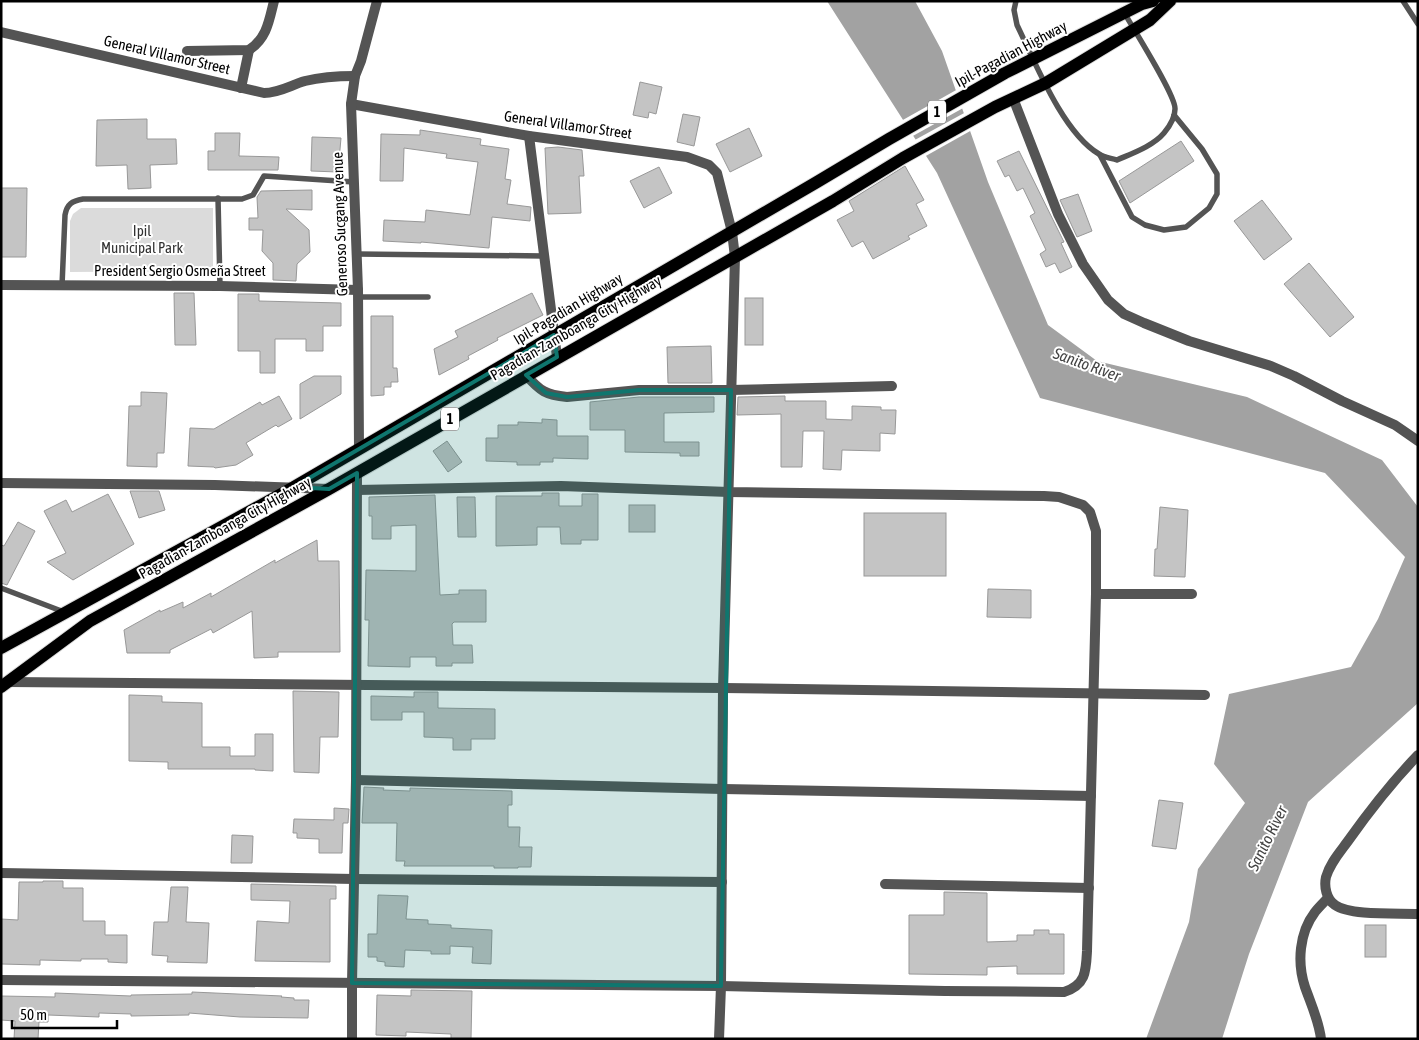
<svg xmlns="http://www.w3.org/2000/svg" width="1419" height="1040" viewBox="0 0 1419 1040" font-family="'Asap Condensed',sans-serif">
	<rect width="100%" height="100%" fill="#fff"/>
	<!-- green -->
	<polygon fill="#dbdbdb" points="81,208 213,208 213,271 70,272 70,221 73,214"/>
	<!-- water -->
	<polygon fill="#a2a2a2" points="827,1 915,1 942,51 988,182 1048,325 1097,361 1247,397 1382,460 1418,507 1418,703 1308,802 1249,954 1222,1039 1146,1039 1189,922 1198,869 1245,803 1214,764 1229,694 1351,667 1378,619 1405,557 1325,473 1040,398 937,173"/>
	<!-- pier -->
	<g fill="#fff">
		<polygon points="958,89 965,107 911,137 901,121"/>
		<polygon points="966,112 972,130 924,157 913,141"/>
	</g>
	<!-- building -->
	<g fill="#c4c4c4" stroke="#989898">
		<polygon points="640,82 662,87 656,114 649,112 648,118 633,115"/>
		<polygon points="683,114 700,117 694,146 677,142"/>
		<polygon points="147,119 147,139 176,139 177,164 150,165 151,188 128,189 127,165 96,166 97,120"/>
		<polygon points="749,128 762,156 730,172 716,144"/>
		<polygon points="420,130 481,139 480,145 509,149 505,179 511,180 507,204 531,207 530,221 492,217 489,248 421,242 421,243 383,241 384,220 425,222 426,210 470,215 478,162 446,158 447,154 404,148 403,181 380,181 381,134 420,135"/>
		<polygon points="215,133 240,133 239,156 279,157 278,170 208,170 208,151 215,151"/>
		<polygon points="312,137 341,138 338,172 311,171"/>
		<polygon points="1181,141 1194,161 1130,203 1119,181"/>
		<polygon points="558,147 582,150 584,176 579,176 581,213 548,214 545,148"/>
		<polygon points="1019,151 1064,242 1061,243 1072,267 1060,273 1055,263 1046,267 1040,254 1046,250 1030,216 1035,213 1023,188 1017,191 1009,175 1005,177 997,161"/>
		<polygon points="905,166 924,200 916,204 927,226 908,236 910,239 873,259 863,241 852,247 837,220 854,211 849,201"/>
		<polygon points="659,167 672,193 644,208 630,181"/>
		<polygon points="1,188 27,188 26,257 1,257"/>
		<polygon points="312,190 312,210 286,209 309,230 310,252 297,264 296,281 273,280 273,263 262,251 263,230 249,230 249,218 258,218 257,197 261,191"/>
		<polygon points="1078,194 1092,231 1077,237 1060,200"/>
		<polygon points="1262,200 1292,239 1264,260 1234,221"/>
		<polygon points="1309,263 1354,317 1330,337 1284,284"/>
		<polygon points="174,293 194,293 196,345 175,345"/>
		<polygon points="532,293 543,315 497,338 498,340 468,356 469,359 439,375 434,349 458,337 455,331"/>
		<polygon points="238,294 259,294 259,301 341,303 341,326 323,326 323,351 306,351 306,339 275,339 275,373 260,373 260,351 238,351"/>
		<rect x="745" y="298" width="18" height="47"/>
		<polygon points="371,316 393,316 393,368 397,368 398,382 391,382 391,387 384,387 384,395 371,396"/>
		<polygon points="711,346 712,383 668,383 667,347"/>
		<polygon points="314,376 341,376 341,394 300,419 300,384"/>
		<polygon points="141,392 167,393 164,453 157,453 157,467 127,466 129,406 141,406"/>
		<polygon points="279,396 292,419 278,427 276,425 246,443 253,455 236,465 215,468 214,467 188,466 190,428 214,429 260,402 262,405"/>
		<polygon points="785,396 785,401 826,401 826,419 852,420 852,406 881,407 881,410 896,410 895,434 880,433 880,451 842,450 841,470 823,469 824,431 803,431 802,467 781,467 781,414 737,415 738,397"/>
		<polygon points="639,397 714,397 714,412 664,413 664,442 699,442 699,456 680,456 680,453 625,452 625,430 590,430 590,402"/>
		<polygon points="542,419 557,420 557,436 588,436 588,459 553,458 553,462 540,462 540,465 517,465 517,462 486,461 486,438 498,438 498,425 518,425 518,422 542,423"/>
		<polygon points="447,441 462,462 448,472 433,451"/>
		<polygon points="130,491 159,491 165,510 139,518"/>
		<polygon points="542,493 559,493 559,506 582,506 582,494 598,494 598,540 581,540 581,544 561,544 560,527 537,527 537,545 496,546 496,496 542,496"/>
		<polygon points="108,494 134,544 73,580 47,562 66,553 44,511 66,500 72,512"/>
		<polygon points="435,495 440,595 459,594 459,590 486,590 486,622 454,622 452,624 453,645 472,645 473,663 452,663 452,666 436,666 436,657 410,657 410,667 368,666 369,620 365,620 366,570 416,571 416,525 391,526 391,539 372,539 372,516 369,516 369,497"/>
		<polygon points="457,497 475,497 476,537 458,537"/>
		<rect x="629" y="505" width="26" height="27"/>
		<polygon points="1160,507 1188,510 1185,577 1154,576 1155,549 1157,549"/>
		<rect x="864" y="513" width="82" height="63"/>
		<polygon points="18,522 35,531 7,585 1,583 1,545 4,546"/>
		<polygon points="317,540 318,561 339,561 340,652 278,652 278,657 254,658 252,611 213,633 211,629 170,650 170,653 127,653 124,630 160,610 160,612 183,602 183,608 211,593 211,597 275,560 275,563"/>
		<polygon points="988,589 1031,590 1031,618 987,617"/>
		<polygon points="293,691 339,692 338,737 320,737 319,773 294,772"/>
		<polygon points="414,692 438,692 438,708 495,709 495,739 471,739 471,750 453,750 453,738 424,737 424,712 402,712 402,720 371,720 371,696 414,697"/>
		<polygon points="129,695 162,696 162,702 202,703 202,747 230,747 230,756 255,756 255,734 273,734 273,771 255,770 255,769 168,769 168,762 129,761"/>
		<polygon points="364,787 384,788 383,790 410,791 410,788 512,791 512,805 508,805 508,827 520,827 519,847 532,847 531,867 518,867 518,868 494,868 494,866 404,866 405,861 396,861 397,823 362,823"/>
		<polygon points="1159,800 1183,803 1176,849 1152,846"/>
		<polygon points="334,808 349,809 348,823 343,823 342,853 319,853 319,839 297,838 297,833 293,833 294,819 334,820"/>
		<polygon points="232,835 253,836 252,863 231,863"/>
		<polygon points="43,881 63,881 63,888 83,888 83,921 105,921 105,935 127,935 127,963 108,962 108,959 81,959 81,961 40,960 40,965 1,964 1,919 18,920 19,882 43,882"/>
		<polygon points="251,884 336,886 336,899 330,899 330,962 255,961 257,921 289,923 290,901 251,900"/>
		<polygon points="171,887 188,887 186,922 209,923 207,963 167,962 168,956 152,955 154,922 168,922"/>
		<polygon points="944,892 987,893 987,942 1017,941 1017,935 1034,935 1034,930 1049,930 1049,934 1064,934 1064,974 1017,974 1017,966 987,967 987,975 909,974 909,915 944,915"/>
		<polygon points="378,895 408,896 406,919 428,920 428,924 451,925 451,928 492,930 491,964 472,963 473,947 450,946 450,954 431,954 431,951 405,950 404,967 385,966 385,962 377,961 377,957 368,957 368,934 377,934"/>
		<rect x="1365" y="925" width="21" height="32"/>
		<polygon points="411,990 472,991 471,1039 451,1039 451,1034 406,1032 406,1036 376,1035 377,995 411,996"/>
		<polygon points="192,992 282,996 281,997 294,998 294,1000 309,1000 308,1018 240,1017 189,1013 189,1015 131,1016 131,1014 99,1013 99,1017 48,1015 48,1022 39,1022 38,1039 14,1039 15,1021 1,1020 1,996 55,997 55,993 131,996 131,995 192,994"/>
	</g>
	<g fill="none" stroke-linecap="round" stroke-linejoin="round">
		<defs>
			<g id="primary">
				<polyline points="1,648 294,487 817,182 889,139 1005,73 1142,4 1153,1"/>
				<polyline points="1,687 90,621 329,489 833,201 903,158 995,107 1046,83 1150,20 1170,1"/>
			</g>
		</defs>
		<!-- primary casing -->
		<use href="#primary" stroke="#dbdbdb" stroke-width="14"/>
		<!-- lane -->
		<g stroke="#545454" stroke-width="5.5">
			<path d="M1016 1 1014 10 1017 25C1035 62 1063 133 1099 154 1104 158 1112 158 1117 160 1133 153 1153 146 1164 133 1169 127 1175 117 1175 109 1176 96 1134 30 1125 14"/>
			<polyline points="1403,1 1418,24"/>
			<polyline points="1100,155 1132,217 1145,225 1164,230 1186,227 1209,208 1217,194 1217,174 1202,149 1174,115"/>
			<polyline points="218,198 220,286"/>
			<polyline points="357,254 543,256"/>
			<path d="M62 286 65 215C67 204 72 201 83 199H242L253 195 264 176 354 182"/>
			<polyline points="358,297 428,297"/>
			<polyline points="1,588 64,612"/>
		</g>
		<!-- street -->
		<g stroke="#545454" stroke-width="10">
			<path d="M1 32 264 93C279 93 291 85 305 81 321 77 338 76 355 76"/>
			<path d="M187 51 249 50C267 38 269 21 274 1"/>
			<polyline points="241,88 249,50"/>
			<polyline points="1013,98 1058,214 1083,264 1108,300 1124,314 1144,323 1189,341 1271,366 1294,376 1342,401 1395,425 1418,441"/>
			<polyline points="351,104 529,136 687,157 709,165 717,173 732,232 735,257 723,688 721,986 719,1039"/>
			<polyline points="529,136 557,357"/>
			<polyline points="1,285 220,286 358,290"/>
			<path d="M526 375C540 391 546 395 567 397L639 390H731L892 386"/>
			<polyline points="359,449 358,290 351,104 355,76 361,61 377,1"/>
			<polyline points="1,483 215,485 329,489"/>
			<polyline points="1096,594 1192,594"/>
			<polyline points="8,682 723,688 1205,695"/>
			<path d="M1418 755C1392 782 1370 810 1348 841 1340 852 1330 863 1326 877 1324 886 1326 899 1335 905 1350 916 1398 913 1418 914"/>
			<polyline points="356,780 723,789 1091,796"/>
			<polyline points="1,873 355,879 722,882"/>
			<polyline points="885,884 1089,888"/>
			<path d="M1 980 721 986 945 991 1064 992C1086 985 1086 971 1087 951L1096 594V531L1090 512 1083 505 1059 497 1044 496 729 492 561 486 357 490"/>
			<polyline points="352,1039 352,983 356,780 357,473"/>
			<path d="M1321 1039C1319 1021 1311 1004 1305 987 1297 963 1299 933 1315 912 1319 907 1324 902 1328 898"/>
		</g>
		<!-- primary -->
		<use href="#primary" stroke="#000" stroke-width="12"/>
	</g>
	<!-- marked area -->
	<path fill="#0f766e" fill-opacity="0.2" stroke="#0f766e" stroke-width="4" stroke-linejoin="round" d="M554 335 557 357 526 375 546 393 567 397 639 390H731L721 986 352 983 357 473 329 489 294 487Z"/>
	<g text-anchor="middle" stroke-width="4" stroke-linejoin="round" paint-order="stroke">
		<!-- shield labels -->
		<g fill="#fff" stroke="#4c4c4c" stroke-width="1">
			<rect x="928" y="100.5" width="18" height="23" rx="4"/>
			<rect x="441" y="407.5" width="18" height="23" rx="4"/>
		</g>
		<g font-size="14" font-weight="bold" fill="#000">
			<text x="937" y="117">1</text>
			<text x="450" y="424">1</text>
		</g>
		<!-- street labels -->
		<g font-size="15" fill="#000" stroke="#fff">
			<text transform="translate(1011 54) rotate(-28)" y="5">Ipil-Pagadian Highway</text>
			<text transform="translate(167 55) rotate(13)" y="5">General Villamor Street</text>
			<text transform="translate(568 125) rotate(8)" y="5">General Villamor Street</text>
			<text transform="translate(340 224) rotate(-92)" y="5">Generoso Sucgang Avenue</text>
			<text x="180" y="276">President Sergio Osmeña Street</text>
			<text transform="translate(568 309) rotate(-31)" y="5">Ipil-Pagadian Highway</text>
			<text transform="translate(576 328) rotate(-30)" y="5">Pagadian-Zamboanga City Highway</text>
			<text transform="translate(225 528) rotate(-29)" y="5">Pagadian-Zamboanga City Highway</text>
		</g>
		<!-- park labels -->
		<g font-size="15" fill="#323232" stroke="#fff">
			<text x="142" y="236">Ipil<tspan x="142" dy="17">Municipal Park</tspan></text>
		</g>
		<!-- water labels -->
		<g font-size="16" font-style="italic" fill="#434343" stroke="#fff">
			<text transform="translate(1087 364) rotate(20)" y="6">Sanito River</text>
			<text transform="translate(1267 838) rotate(-64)" y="6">Sanito River</text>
		</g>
	</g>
	<!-- border -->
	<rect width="1419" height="1040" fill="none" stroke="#000000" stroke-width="5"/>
	<!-- scale -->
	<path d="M12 1020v8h105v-8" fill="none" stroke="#000000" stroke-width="2.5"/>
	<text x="20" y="1020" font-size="15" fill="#000000" stroke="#ffffff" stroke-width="4" paint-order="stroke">50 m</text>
</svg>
